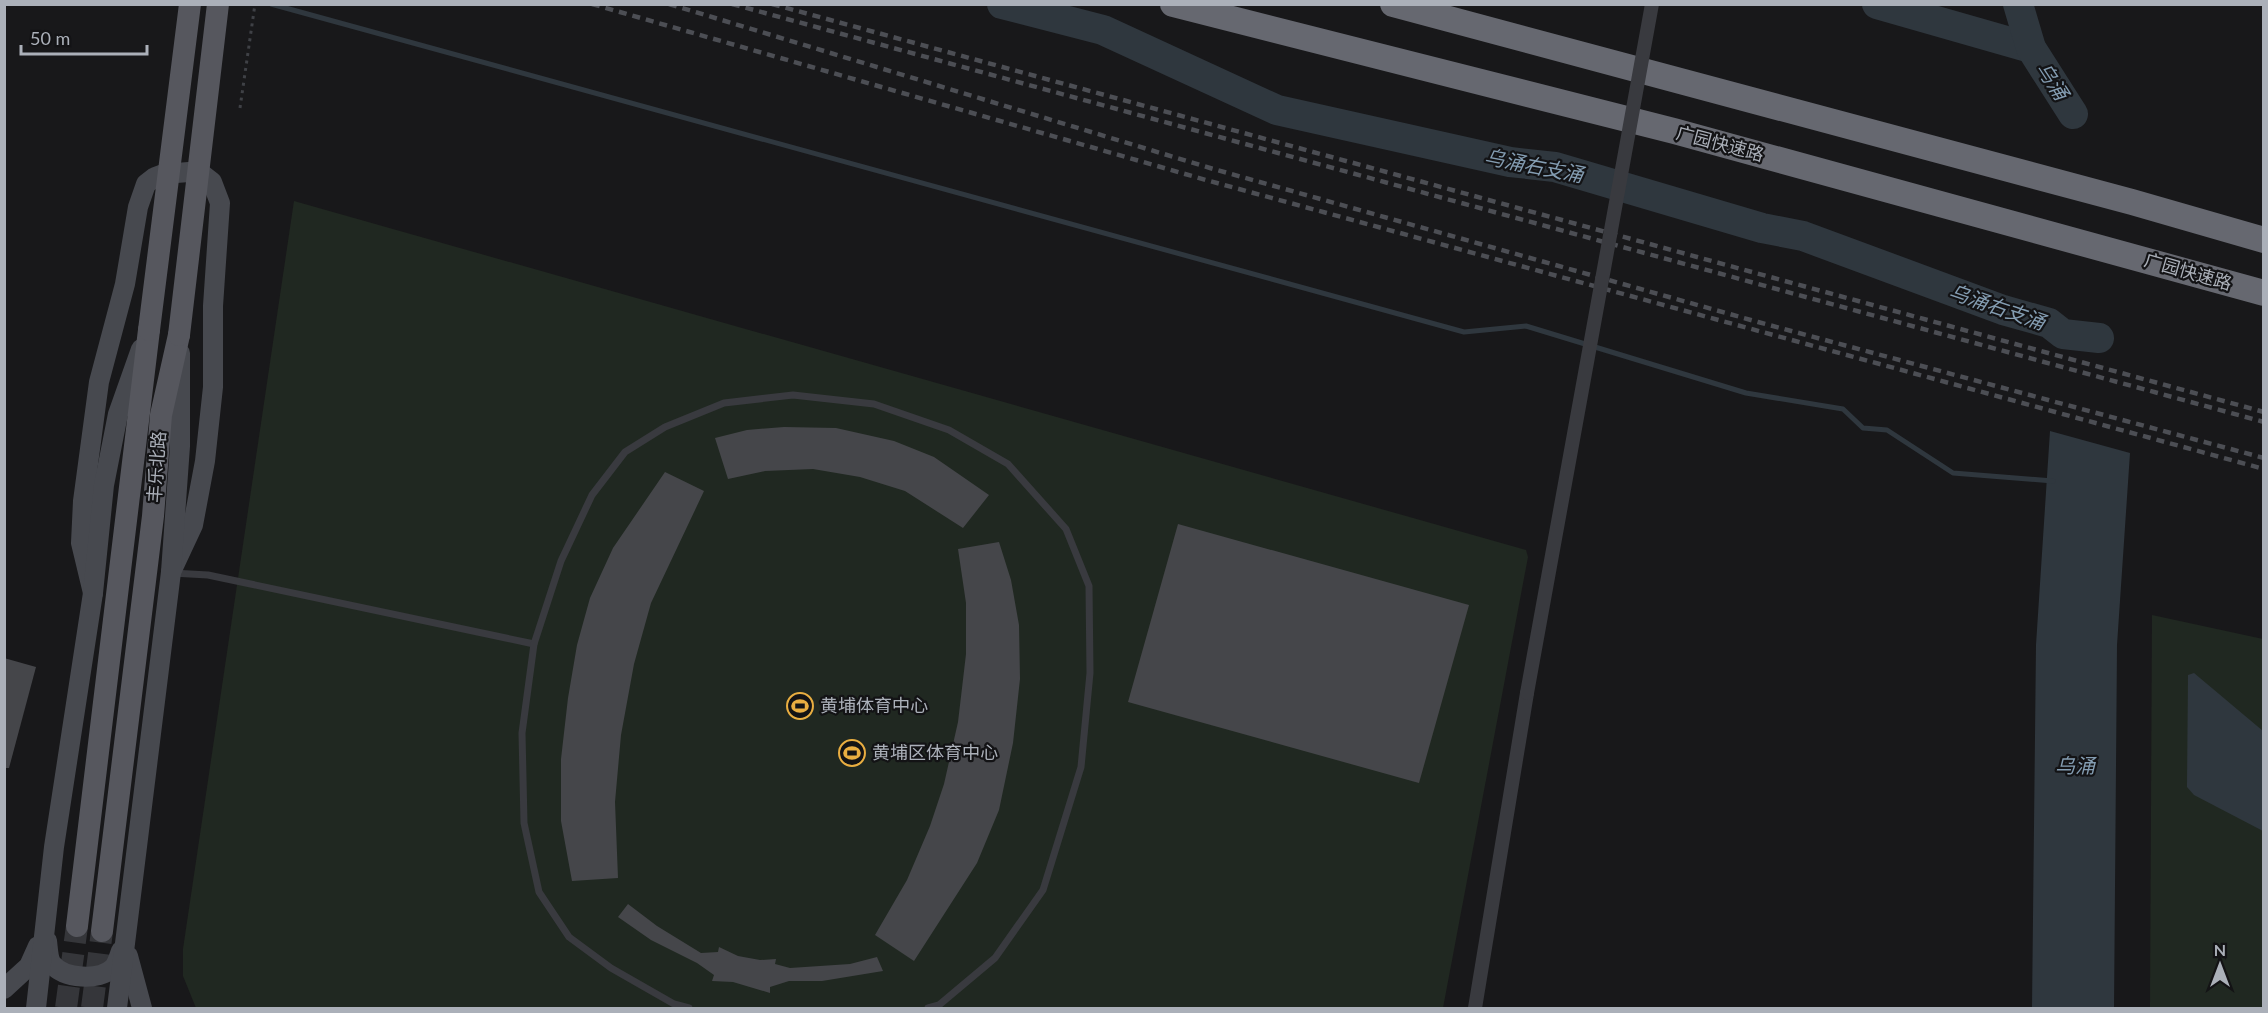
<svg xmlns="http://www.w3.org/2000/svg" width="2268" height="1013" viewBox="0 0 2268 1013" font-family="Lato,'Noto Sans SC',sans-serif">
	<rect width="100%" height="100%" fill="#18181a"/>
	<!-- green -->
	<g fill="#202821">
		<polygon points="294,201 1526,550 1528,557 1443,1008 196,1008 183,976 183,949"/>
		<polygon points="2152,615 2263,639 2264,1008 2150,1008"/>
	</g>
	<!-- water -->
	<g fill="#2f373e">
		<polygon points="2050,431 2130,453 2117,645 2114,1008 2032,1008 2036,645"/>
		<polygon points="2194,673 2263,731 2263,831 2194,795 2187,787 2188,675"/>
	</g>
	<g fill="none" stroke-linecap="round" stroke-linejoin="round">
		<!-- stream -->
		<polyline stroke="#2f373e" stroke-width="5" points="271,4 1464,332 1526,326 1746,393 1843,409 1863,428 1887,430 1953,473 2053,481"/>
		<!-- river -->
		<g stroke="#2f373e" stroke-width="30">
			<polyline points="1002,4 1103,30 1277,110 1510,162 1555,167 1762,228 1803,236 2003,310 2049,323 2063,334 2099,338"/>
			<polyline points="1877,4 2031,48"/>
			<polyline points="2018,4 2031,48 2073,114"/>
		</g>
	</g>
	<!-- building -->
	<g fill="#45464a">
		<polygon points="784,427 836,428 894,441 934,457 989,495 963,528 905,491 860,477 813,469 765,471 728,479 715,438 747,430"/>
		<polygon points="665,472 704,491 651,603 634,664 621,735 615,802 618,878 572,881 561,821 561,759 568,698 577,645 590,598 613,548"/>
		<polygon points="1178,524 1469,605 1419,783 1128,702"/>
		<polygon points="999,542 1011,580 1019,625 1020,679 1013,743 999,810 977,863 914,961 875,935 907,880 930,826 944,784 958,722 966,654 966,603 958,549"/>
		<polygon points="4,658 36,667 9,768 4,768"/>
		<polygon points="628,904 657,926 701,953 718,952 719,947 738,956 760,960 776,959 775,964 790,968 850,964 877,957 883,971 822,981 789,981 770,987 770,993 733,982 712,981 714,975 697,963 651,940 618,917"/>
	</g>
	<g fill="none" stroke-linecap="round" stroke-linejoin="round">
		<!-- primary-tunnel -->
		<g stroke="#35363a" stroke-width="22" stroke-dasharray="22 11" stroke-linecap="butt">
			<polyline points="66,1008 77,926"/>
			<polyline points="92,1008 102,931"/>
		</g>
		<!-- path -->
		<polyline stroke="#3f4146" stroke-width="3" stroke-dasharray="3 4.5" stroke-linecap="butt" points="240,108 255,4"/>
		<!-- lane -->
		<g stroke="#393a3f" stroke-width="7">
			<polyline points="172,573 208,575 534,644"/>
			<polyline points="689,1008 674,1004 611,968 569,937 539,892 524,823 522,733 534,644 561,561 592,495 625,452 665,427 724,403 793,395 874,404 949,430 1008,464 1066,529 1089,586 1090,673 1081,767 1043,890 995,958 939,1005 928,1008"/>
		</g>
		<!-- street -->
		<polyline stroke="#393a3f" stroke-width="14" points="1475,1008 1527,693"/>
		<!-- secondary -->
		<g stroke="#47494f" stroke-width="20">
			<polyline points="93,593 81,543 83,501 99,382 125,284 138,207 146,184 155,177 163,174 189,172 203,175 212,182 220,203 213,306 213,387 205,461 193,525 171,572"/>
			<path d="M47 941C48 948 48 959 52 964 64 979 99 981 113 968 117 964 119 956 121 951"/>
			<polyline points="128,956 142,1008"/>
			<polyline points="4,989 29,966 38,946"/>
			<polyline points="36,1008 54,847 93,593 104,485 118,414 141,349"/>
			<polyline points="117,1008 171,572 180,446 180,353"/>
		</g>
		<!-- primary -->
		<g stroke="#56575e" stroke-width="22">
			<polyline points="77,926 149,330"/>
			<polyline points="102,931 153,516 161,415 179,335"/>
		</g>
		<!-- highway -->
		<g stroke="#666870" stroke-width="26">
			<polyline points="1173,4 1674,131 2264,293"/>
			<polyline points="1393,4 2132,202 2264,240"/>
		</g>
		<!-- rail -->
		<g stroke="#4c4e54" stroke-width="4.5" stroke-dasharray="8 6" stroke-linecap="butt">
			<polyline points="592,4 1206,180 2264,469"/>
			<polyline points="669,4 1210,168 1758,322 2264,458"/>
			<polyline points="732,4 2264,422"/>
			<polyline points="772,4 2264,412"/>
		</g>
		<!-- street-bridge -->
		<polyline stroke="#393a3f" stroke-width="14" points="1527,693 1652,4"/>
		<!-- primary-bridge -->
		<g stroke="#56575e" stroke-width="22">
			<polyline points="149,330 190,4"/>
			<polyline points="179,335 218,4"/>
		</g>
	</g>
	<!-- icons -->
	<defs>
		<symbol id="stadium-ring" viewBox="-11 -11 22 22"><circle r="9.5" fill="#131315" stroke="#e9ae41" stroke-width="1.5"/><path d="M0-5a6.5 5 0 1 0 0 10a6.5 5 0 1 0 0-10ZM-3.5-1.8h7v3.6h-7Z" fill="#e9ae41"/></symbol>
	</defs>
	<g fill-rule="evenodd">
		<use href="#stadium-ring" x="785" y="691" width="30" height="30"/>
		<use href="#stadium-ring" x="837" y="738" width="30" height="30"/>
	</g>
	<g text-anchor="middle" stroke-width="4.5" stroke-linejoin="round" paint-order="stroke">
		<!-- street labels -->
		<g font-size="18" fill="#abb0b9" stroke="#131315">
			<text transform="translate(1720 144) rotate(15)" y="6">广园快速路</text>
			<text transform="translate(2188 272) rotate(16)" y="6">广园快速路</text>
			<text transform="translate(157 467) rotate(-86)" y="6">丰乐北路</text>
		</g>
		<!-- poi labels -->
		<g font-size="18" fill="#abb0b9" stroke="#131315" text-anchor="start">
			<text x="820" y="712">黄埔体育中心</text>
			<text x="872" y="759">黄埔区体育中心</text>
		</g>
		<!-- water labels -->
		<g font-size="20" font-style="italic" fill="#849db2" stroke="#131315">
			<text transform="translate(2052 81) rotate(57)" y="7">乌涌</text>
			<text transform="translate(1534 166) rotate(11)" y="7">乌涌右支涌</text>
			<text transform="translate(1997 307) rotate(19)" y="7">乌涌右支涌</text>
			<text x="2075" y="773">乌涌</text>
		</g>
	</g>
	<!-- border -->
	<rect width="2268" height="1013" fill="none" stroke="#abb0b9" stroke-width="12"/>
	<!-- north arrow -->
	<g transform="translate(2220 965)" stroke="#131315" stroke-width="4.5" paint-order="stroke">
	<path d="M0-4.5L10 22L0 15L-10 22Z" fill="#abb0b9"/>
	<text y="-9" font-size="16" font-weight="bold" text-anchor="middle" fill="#abb0b9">N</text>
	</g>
	<!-- scale -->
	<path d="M21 45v9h126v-9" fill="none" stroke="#abb0b9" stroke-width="3"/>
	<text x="30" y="45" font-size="18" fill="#abb0b9" stroke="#131315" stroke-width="4.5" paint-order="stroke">50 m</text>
</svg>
